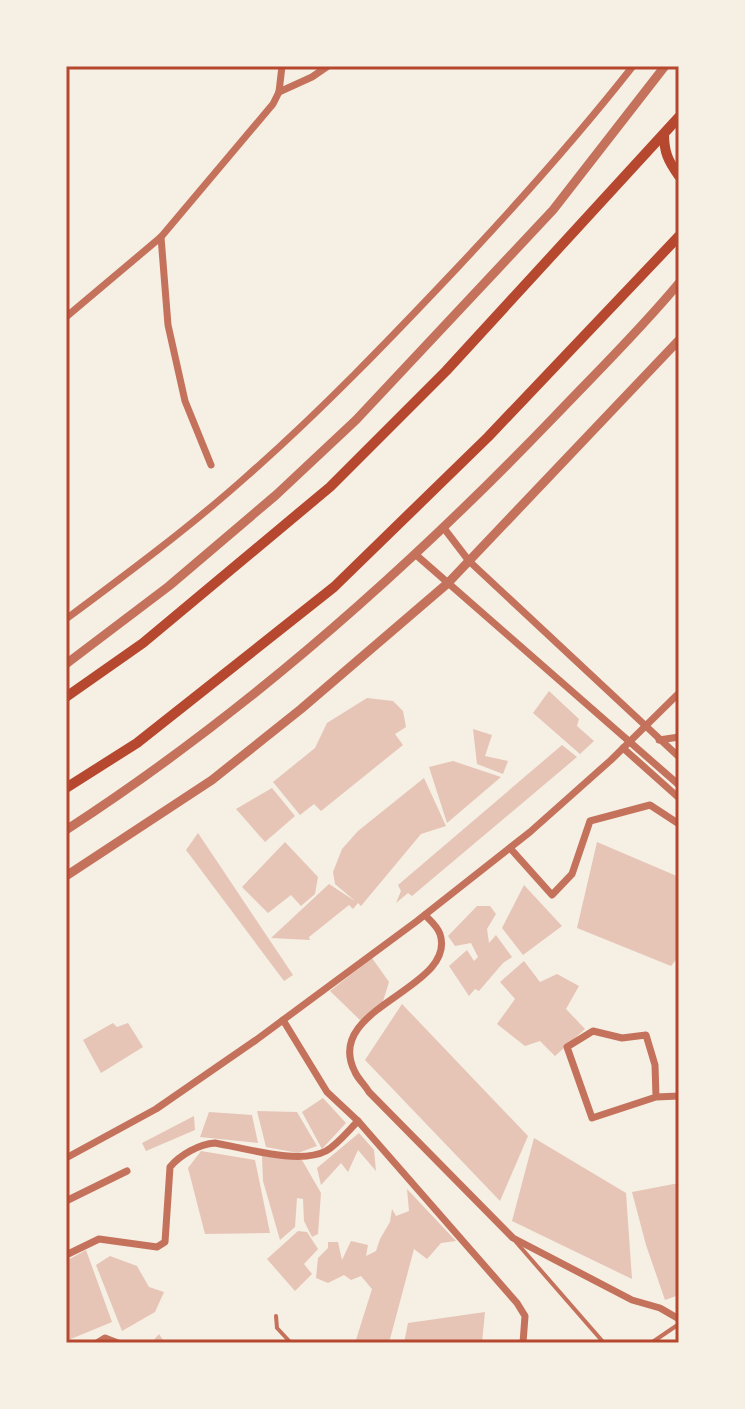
<svg xmlns="http://www.w3.org/2000/svg" width="745" height="1409" viewBox="0 0 745 1409" font-family="Inter,sans-serif">
	<rect width="100%" height="100%" fill="#f6efe4"/>
	<!-- building -->
	<g fill="#e6c5b7">
		<polygon points="549,691 579,719 577,726 594,741 580,754 533,713"/>
		<polygon points="367,698 393,701 403,711 406,727 395,734 403,745 321,811 314,804 300,815 273,782 315,748 327,723"/>
		<polygon points="473,729 492,735 485,756 508,761 503,774 477,764"/>
		<polygon points="562,745 577,757 412,896 408,893 396,903 401,891 398,885"/>
		<polygon points="453,761 501,777 447,823 429,767"/>
		<polygon points="424,778 446,826 421,834 361,906 358,903 353,909 349,905 309,937 310,940 271,938 329,884 355,901 335,884 333,872 342,849 358,831"/>
		<polygon points="272,788 295,816 265,842 236,809"/>
		<polygon points="198,833 293,975 284,981 186,850"/>
		<polygon points="285,842 318,877 315,894 301,906 291,895 268,913 242,887"/>
		<polygon points="597,842 679,877 679,956 671,966 577,928"/>
		<polygon points="524,885 562,926 523,955 502,928"/>
		<polygon points="477,906 490,906 496,914 487,929 489,943 496,935 512,957 503,963 479,991 475,989 469,996 449,966 467,950 474,961 478,957 471,943 455,946 448,936"/>
		<polygon points="372,958 389,982 381,1008 360,1020 330,991"/>
		<polygon points="524,961 540,982 557,974 579,986 566,1009 585,1029 555,1056 540,1041 525,1046 497,1024 515,999 500,982"/>
		<polygon points="402,1004 528,1136 500,1201 365,1060"/>
		<polygon points="113,1023 117,1027 128,1023 143,1047 101,1073 83,1040"/>
		<polygon points="323,1098 346,1123 322,1149 302,1112"/>
		<polygon points="257,1111 297,1112 317,1146 298,1153 266,1147"/>
		<polygon points="209,1112 252,1115 258,1143 200,1137"/>
		<polygon points="194,1116 195,1130 146,1151 142,1143"/>
		<polygon points="359,1133 374,1150 376,1171 358,1150 348,1172 341,1163 321,1185 317,1168"/>
		<polygon points="534,1138 626,1193 632,1279 512,1221"/>
		<polygon points="201,1151 255,1160 270,1233 205,1234 188,1168"/>
		<polygon points="262,1156 302,1160 321,1193 318,1234 312,1237 304,1221 303,1199 297,1198 295,1227 280,1240 263,1181"/>
		<polygon points="679,1183 679,1295 665,1300 646,1245 632,1192"/>
		<polygon points="407,1189 456,1241 441,1243 427,1259 414,1249 389,1343 355,1343 372,1289 361,1276 351,1280 344,1275 328,1283 316,1278 318,1258 328,1248 328,1242 338,1242 342,1260 351,1241 368,1245 366,1256 376,1251 380,1239 390,1222 392,1209 396,1216 409,1211"/>
		<polygon points="298,1231 307,1232 318,1249 304,1264 312,1274 295,1291 267,1259"/>
		<polygon points="86,1250 112,1322 66,1341 66,1261"/>
		<polygon points="110,1256 137,1266 149,1287 164,1292 155,1312 122,1331 96,1265"/>
		<polygon points="485,1312 482,1343 404,1343 408,1323"/>
		<polygon points="159,1334 165,1343 151,1343"/>
	</g>
	<g fill="none" stroke-linecap="round" stroke-linejoin="round">
		<!-- service -->
		<g stroke="#c5725c" stroke-width="4">
			<polyline points="516,1242 604,1343"/>
			<polyline points="276,1316 277,1328 291,1343"/>
			<polyline points="651,1343 679,1324"/>
		</g>
		<!-- minor -->
		<g stroke="#c5725c" stroke-width="7">
			<polyline points="279,92 312,77 328,66"/>
			<polyline points="161,237 168,325 185,401 211,465"/>
			<polyline points="66,317 161,237 273,104 279,92 282,66"/>
			<polyline points="443,527 469,561 679,757"/>
			<polyline points="415,554 679,785"/>
			<path d="M66 619C128 573 190 527 247 476 321 411 390 339 458 267 519 202 578 136 633 66"/>
			<polyline points="659,740 679,737"/>
			<polyline points="623,748 679,798"/>
			<polyline points="510,848 552,895 572,874 590,821 650,805 679,824"/>
			<path d="M425 915C430 920 438 927 440 934 458 989 321 1007 355 1072 358 1079 365 1085 369 1092L513 1238 632 1300 660 1308 679 1319"/>
			<polyline points="283,1020 327,1092 358,1121 517,1303 525,1316 523,1343"/>
			<polyline points="656,1097 655,1065 646,1035 622,1038 593,1031 567,1047 592,1118 656,1097 679,1096"/>
			<polyline points="66,1158 156,1109 256,1040 417,921 530,832 611,760 679,693"/>
			<polyline points="66,1201 127,1171"/>
			<path d="M66 1255 99 1239 157 1247 165 1242 170 1167C180 1155 199 1144 215 1143 245 1148 299 1165 326 1151 338 1144 348 1131 358 1121"/>
			<polyline points="97,1343 105,1338 118,1343"/>
		</g>
		<!-- tertiary -->
		<g stroke="#c5725c" stroke-width="9">
			<polyline points="66,664 169,586 276,495 356,420 553,210 665,66"/>
			<path d="M66 830C245 714 408 569 555 416 597 372 641 329 679 283"/>
			<polyline points="66,876 212,780 301,709 448,583 679,340"/>
		</g>
		<!-- secondary -->
		<g stroke="#b5482f" stroke-width="10">
			<path d="M664 134C664 152 668 161 679 176"/>
			<polyline points="66,697 143,643 330,487 446,371 679,117"/>
			<polyline points="66,788 137,743 334,587 488,437 679,236"/>
		</g>
	</g>
	<!-- border -->
	<rect width="745" height="1409" fill="none" stroke="#f6efe4" stroke-width="136"/>
	<rect x="68" y="68" width="609" height="1273" fill="none" stroke="#b5482f" stroke-width="3"/>
</svg>
